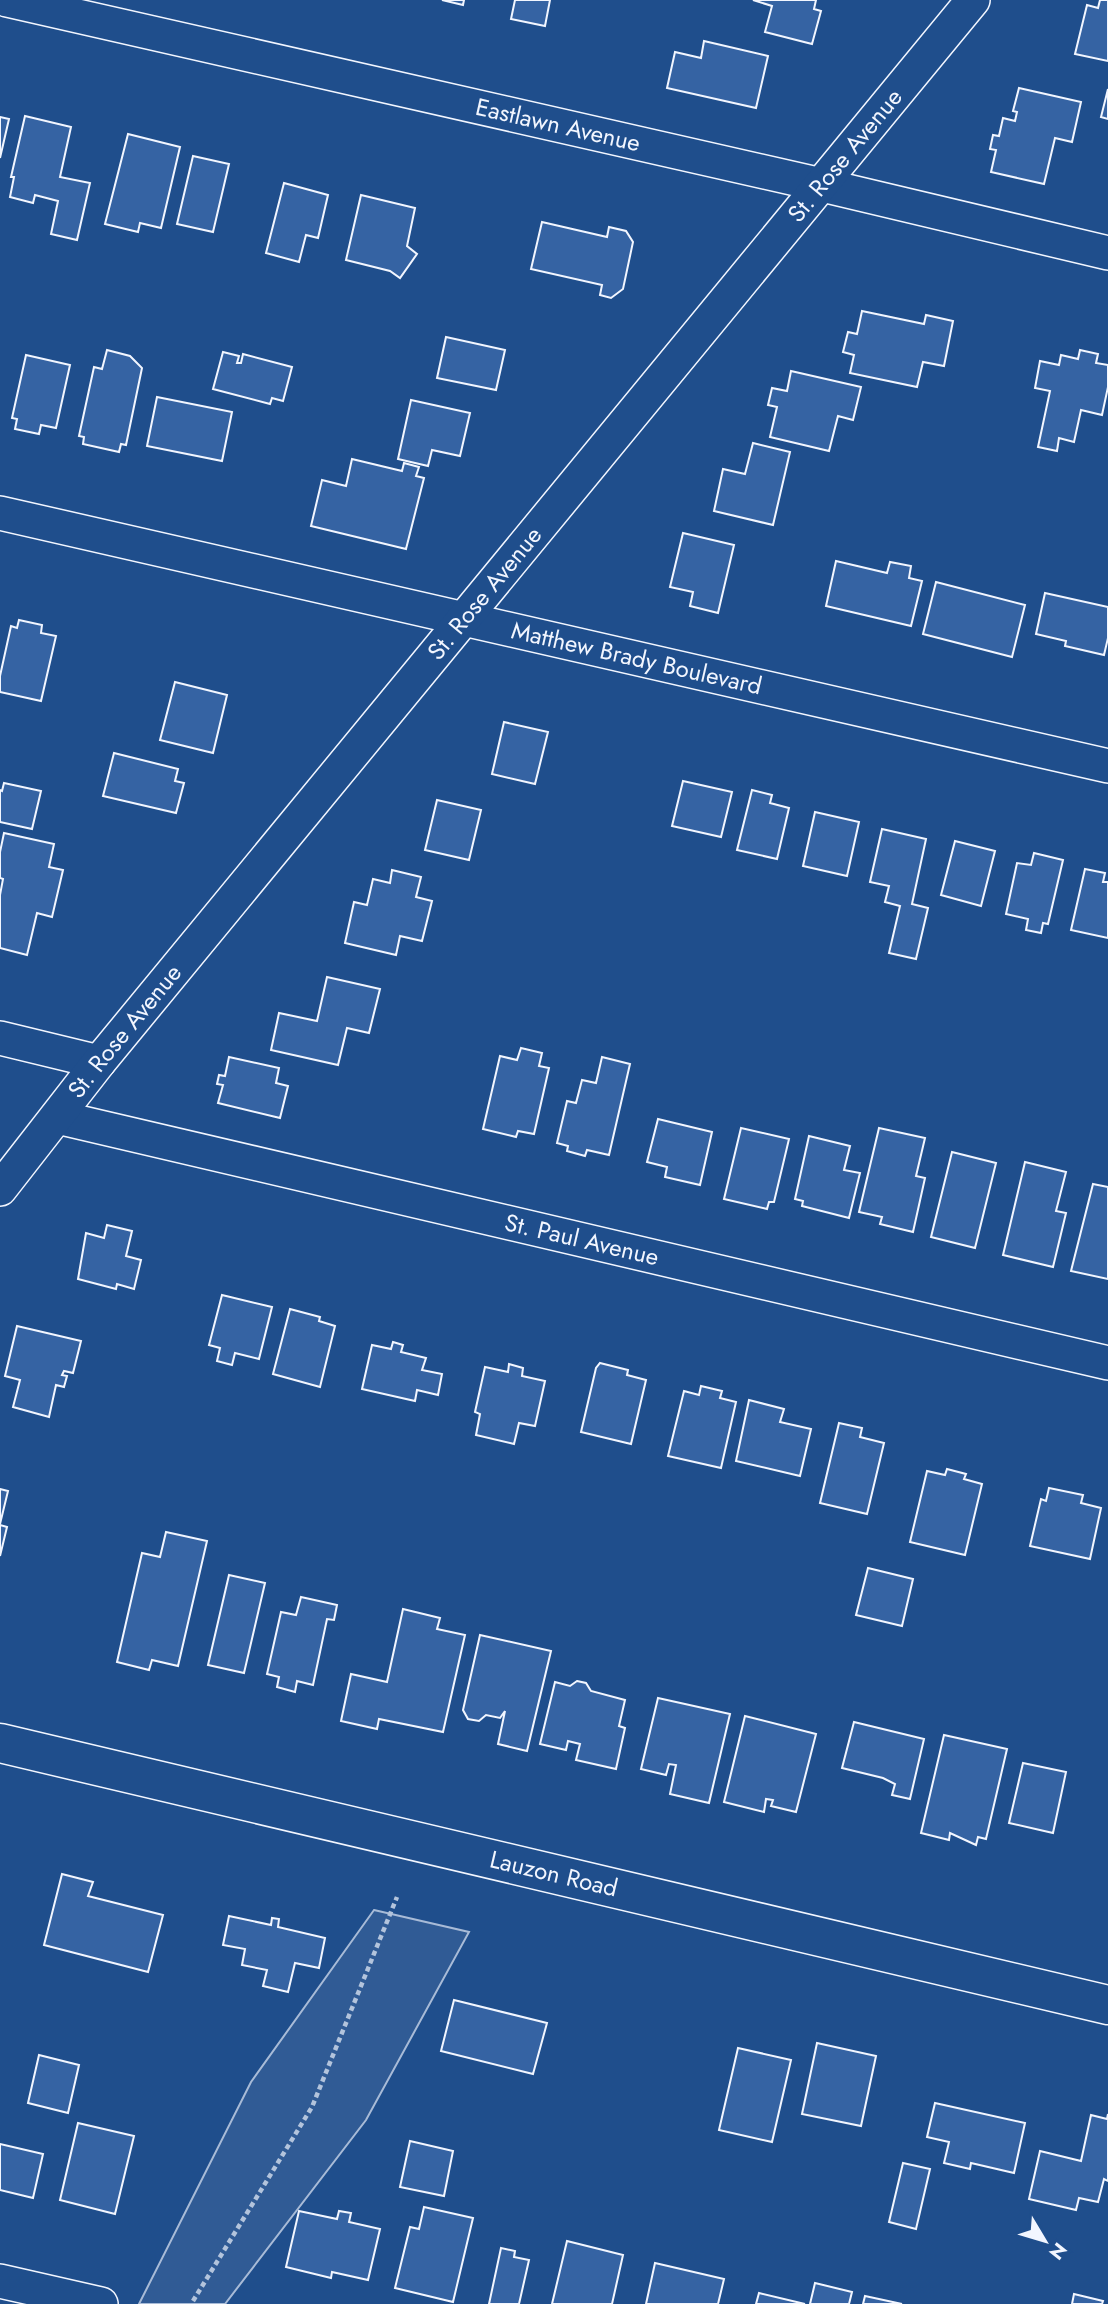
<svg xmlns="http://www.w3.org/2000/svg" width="1108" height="2304" viewBox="0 0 1108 2304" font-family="Jost,sans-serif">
	<rect width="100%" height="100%" fill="#1f4e8c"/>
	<!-- built -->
	<polygon fill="#305b95" stroke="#a8bbd7" stroke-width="2" points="374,1910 469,1932 366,2120 225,2304 139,2304 251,2082"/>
	<!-- building -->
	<g fill="#3563a3" stroke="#f2f6ff" stroke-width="2">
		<polygon points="442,0 464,0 463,5"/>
		<polygon points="515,0 550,0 545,26 511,19"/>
		<polygon points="753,0 816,0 814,9 821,11 812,44 765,32 772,6"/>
		<polygon points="1100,0 1108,0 1108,61 1075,54 1087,5 1098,8"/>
		<polygon points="704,41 768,56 756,108 667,88 675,52 701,58"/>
		<polygon points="1019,88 1081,102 1072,142 1055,138 1044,184 991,172 996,150 990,149 993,135 999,136 1003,118 1015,121 1017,112 1013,111"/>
		<polygon points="1108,89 1108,119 1101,117"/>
		<polygon points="25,116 71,127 60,177 90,183 77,240 51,234 58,201 35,195 33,203 10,197 14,177 11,177"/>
		<polygon points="0,117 9,119 0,158"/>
		<polygon points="128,134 180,147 161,228 140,223 138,232 105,224"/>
		<polygon points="193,156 229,164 213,232 177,224"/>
		<polygon points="284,183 328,195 318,238 306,235 299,262 266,253"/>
		<polygon points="361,195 415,208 407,246 417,254 400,278 390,271 346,260"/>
		<polygon points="542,222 607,237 609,227 626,231 633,242 623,289 611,298 600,295 602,285 531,269"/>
		<polygon points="862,311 924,324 926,315 953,321 944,366 923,362 917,387 850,373 854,355 843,352 848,332 857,334"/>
		<polygon points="446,337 505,350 496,390 437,378"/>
		<polygon points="107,350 130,356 142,368 126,445 121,444 119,452 83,444 84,437 79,436 94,367 102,369"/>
		<polygon points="1080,350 1098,354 1096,363 1108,365 1108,387 1102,415 1081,410 1074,442 1059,438 1057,451 1038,447 1050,391 1035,388 1040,361 1059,365 1061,355 1078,359"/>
		<polygon points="223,352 239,356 237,363 241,363 243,354 292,367 283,401 272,398 270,404 213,389"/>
		<polygon points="26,355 70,365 56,428 41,425 39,434 15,429 17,419 12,418"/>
		<polygon points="791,371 861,387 853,420 838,416 829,451 770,437 777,407 768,405 772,388 787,391"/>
		<polygon points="157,397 232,412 222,461 147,446"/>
		<polygon points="411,400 470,413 460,456 432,450 428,466 398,459"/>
		<polygon points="753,443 790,452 773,525 714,511 723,469 745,474"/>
		<polygon points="352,459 402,471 404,463 419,467 416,476 424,478 406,549 311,526 322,480 346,486"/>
		<polygon points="683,533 734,545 718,613 690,606 693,592 670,587"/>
		<polygon points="836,561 887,573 890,562 911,566 909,578 922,581 911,626 826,606"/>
		<polygon points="936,582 1025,605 1012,657 923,634"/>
		<polygon points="1045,593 1108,607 1108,638 1104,655 1065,646 1066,641 1036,634"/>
		<polygon points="19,620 42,625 41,633 56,636 41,701 0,692 0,676 11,626 17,628"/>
		<polygon points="175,682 227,695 213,753 160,740"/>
		<polygon points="504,722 548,732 535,784 492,774"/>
		<polygon points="114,753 178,769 175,781 184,783 176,813 103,796"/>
		<polygon points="683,781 732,792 721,837 672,826"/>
		<polygon points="4,783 41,791 32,829 0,822 0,790 2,791"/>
		<polygon points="752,790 772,795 770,803 789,808 777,859 737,850"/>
		<polygon points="437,800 481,810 469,860 425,850"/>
		<polygon points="815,812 859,822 847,876 803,866"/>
		<polygon points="882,829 926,839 912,904 928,908 916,959 889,953 900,906 885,902 889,886 870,882"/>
		<polygon points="4,833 54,844 49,867 63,870 52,917 37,913 27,955 0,948 0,895 3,879 0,878 0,852"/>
		<polygon points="955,841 995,851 981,906 941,895"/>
		<polygon points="1034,853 1063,860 1048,924 1043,923 1041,933 1026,930 1028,919 1006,914 1017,863 1031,865"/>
		<polygon points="1085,869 1105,873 1103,882 1108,882 1108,938 1071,930"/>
		<polygon points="392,870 421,877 416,897 432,901 422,941 400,936 396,955 345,943 354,902 367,905 373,879 390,883"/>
		<polygon points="327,977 380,989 369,1033 347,1028 338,1065 271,1050 279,1013 317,1021"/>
		<polygon points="521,1048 542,1053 539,1066 549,1068 534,1134 518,1131 516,1137 483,1129 500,1056 517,1060"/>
		<polygon points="229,1057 279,1068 276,1083 288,1086 280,1118 218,1103 223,1085 217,1084 219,1075 225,1076"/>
		<polygon points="602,1057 630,1064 609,1155 587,1150 585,1156 567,1151 568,1146 557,1143 567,1101 576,1103 582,1080 596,1083"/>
		<polygon points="658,1119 712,1132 700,1185 665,1177 667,1167 647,1162"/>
		<polygon points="741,1128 789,1139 774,1202 769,1202 767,1209 724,1199"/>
		<polygon points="879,1128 925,1138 916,1176 925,1178 913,1232 880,1224 882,1217 859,1212"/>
		<polygon points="809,1136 850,1146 844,1170 860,1173 849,1218 802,1206 803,1201 795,1199"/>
		<polygon points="952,1152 996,1163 975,1248 931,1237"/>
		<polygon points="1025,1162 1066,1172 1056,1211 1066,1213 1053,1267 1003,1255"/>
		<polygon points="1093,1184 1108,1187 1108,1279 1071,1271"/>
		<polygon points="107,1225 132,1231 126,1256 141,1260 134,1289 117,1284 116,1289 78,1279 86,1233 104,1238"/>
		<polygon points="222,1295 272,1307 259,1359 235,1353 232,1365 217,1361 220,1348 209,1345"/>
		<polygon points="290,1309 320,1317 319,1321 335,1326 320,1387 273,1374"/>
		<polygon points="17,1326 81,1341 73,1373 64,1371 62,1375 67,1376 64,1387 56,1385 49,1417 13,1407 20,1380 5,1376"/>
		<polygon points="393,1342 403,1345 401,1352 426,1358 422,1370 442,1374 438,1395 417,1390 415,1401 362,1389 372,1345 391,1349"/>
		<polygon points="600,1363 628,1370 627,1375 646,1380 631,1444 581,1432 596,1368"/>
		<polygon points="509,1364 523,1368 522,1376 545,1381 535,1426 519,1423 514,1444 476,1435 480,1414 475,1412 485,1367 508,1372"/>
		<polygon points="701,1386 722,1391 720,1398 736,1402 721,1468 668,1456 684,1391 699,1395"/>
		<polygon points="749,1400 784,1409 780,1422 811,1429 800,1476 736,1461"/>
		<polygon points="839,1423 862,1428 860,1437 884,1443 867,1514 820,1503"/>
		<polygon points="947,1469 966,1474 964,1479 982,1484 965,1555 910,1542 927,1471 945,1475"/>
		<polygon points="1049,1488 1083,1495 1081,1503 1101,1508 1090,1559 1030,1546 1041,1499 1046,1501"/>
		<polygon points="0,1489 8,1491 0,1524"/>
		<polygon points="0,1525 7,1527 0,1556"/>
		<polygon points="166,1532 207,1541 178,1666 152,1660 149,1670 117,1662 142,1553 160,1557"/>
		<polygon points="868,1568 913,1579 902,1626 856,1615"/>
		<polygon points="229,1575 265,1583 244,1673 208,1665"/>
		<polygon points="301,1597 337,1605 334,1620 327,1619 313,1685 297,1681 295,1692 277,1687 279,1677 267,1674 281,1612 296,1615"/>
		<polygon points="403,1609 440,1618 437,1629 465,1635 443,1732 379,1719 377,1729 341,1721 351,1674 387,1682"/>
		<polygon points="480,1635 551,1651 527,1751 498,1744 505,1711 500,1718 486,1715 479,1721 468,1719 463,1710"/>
		<polygon points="577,1681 586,1683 591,1691 625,1700 619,1726 625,1728 616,1769 576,1760 580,1744 568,1741 566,1750 540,1744 555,1682 570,1686"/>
		<polygon points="658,1698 730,1714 709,1803 670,1794 676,1765 669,1764 666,1775 641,1769"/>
		<polygon points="745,1716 816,1734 796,1812 771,1806 773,1800 766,1799 764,1812 724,1802"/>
		<polygon points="854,1722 924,1739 910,1799 892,1795 895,1784 883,1778 842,1768"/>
		<polygon points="944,1735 1007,1749 986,1839 978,1837 976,1845 950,1833 949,1840 921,1833"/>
		<polygon points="1023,1763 1066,1772 1053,1833 1009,1823"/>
		<polygon points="62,1874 93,1882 88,1896 163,1915 148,1972 44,1945"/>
		<polygon points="229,1916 271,1925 272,1918 279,1919 278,1927 325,1938 319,1968 295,1963 288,1992 263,1986 267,1970 242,1965 245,1949 223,1945"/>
		<polygon points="454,2000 547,2023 533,2074 441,2051"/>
		<polygon points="817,2043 876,2056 861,2126 802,2114"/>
		<polygon points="738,2048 791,2060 772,2142 719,2130"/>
		<polygon points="39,2055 79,2065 68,2113 28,2103"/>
		<polygon points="935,2103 1025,2123 1014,2173 971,2163 970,2169 944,2163 949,2142 927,2137"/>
		<polygon points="1108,2114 1108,2181 1104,2179 1098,2202 1079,2198 1076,2210 1029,2199 1040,2151 1081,2161 1091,2115 1107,2119"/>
		<polygon points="78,2123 134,2136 115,2214 60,2200"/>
		<polygon points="410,2141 453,2151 444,2196 400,2187"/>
		<polygon points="0,2144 43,2154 33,2198 0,2190"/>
		<polygon points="903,2163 930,2169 916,2229 889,2222"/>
		<polygon points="424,2207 473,2218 453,2302 395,2288 410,2227 419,2229"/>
		<polygon points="299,2211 337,2219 339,2211 351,2213 349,2222 380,2229 368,2280 332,2272 331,2278 286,2267"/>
		<polygon points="567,2241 623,2255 612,2304 552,2304"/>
		<polygon points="501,2248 515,2251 514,2257 529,2260 519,2304 489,2304"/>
		<polygon points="655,2263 724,2279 718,2304 646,2304"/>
		<polygon points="815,2283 852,2292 849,2304 810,2304"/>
		<polygon points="759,2293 805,2304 756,2304"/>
		<polygon points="1074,2294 1103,2301 1102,2304 1072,2304"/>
		<polygon points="865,2296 902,2304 863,2304"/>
	</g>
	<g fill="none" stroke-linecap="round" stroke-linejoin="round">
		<defs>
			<g id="minor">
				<path id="s1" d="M7 0 822 185 1108 253"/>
				<path id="s2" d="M0 513 1108 766"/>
				<polyline points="0,1038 99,1062"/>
				<path id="s3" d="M57 1117 1108 1363"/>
				<path id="s4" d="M0 1189 99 1062 973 0"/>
				<polyline points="0,2281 101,2304"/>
			</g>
			<g id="secondary">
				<path id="s5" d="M0 1743 1108 2005"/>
			</g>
		</defs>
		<!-- minor casing -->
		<use href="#minor" stroke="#f2f6ff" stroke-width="36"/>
		<!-- secondary casing -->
		<use href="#secondary" stroke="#f2f6ff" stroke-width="41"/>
		<!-- path -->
		<polyline stroke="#b3c4dc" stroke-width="4.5" stroke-dasharray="5 3.5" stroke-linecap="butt" points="193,2301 312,2107 397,1897"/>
		<!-- minor -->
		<use href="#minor" stroke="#1f4e8c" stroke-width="33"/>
		<!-- secondary -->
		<use href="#secondary" stroke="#1f4e8c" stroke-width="38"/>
	</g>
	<g text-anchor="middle" stroke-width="5" stroke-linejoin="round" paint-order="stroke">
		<!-- street labels -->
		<g font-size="24" fill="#f2f6ff" stroke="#1f4e8c">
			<text dy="8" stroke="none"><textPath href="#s1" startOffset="565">Eastlawn Avenue</textPath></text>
			<text dy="8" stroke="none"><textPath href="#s4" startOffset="1335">St. Rose Avenue</textPath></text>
			<text dy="8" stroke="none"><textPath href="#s4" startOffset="768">St. Rose Avenue</textPath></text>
			<text dy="8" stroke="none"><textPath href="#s2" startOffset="653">Matthew Brady Boulevard</textPath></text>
			<text dy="8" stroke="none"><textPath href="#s4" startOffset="201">St. Rose Avenue</textPath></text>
			<text dy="8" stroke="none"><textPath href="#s3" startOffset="539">St. Paul Avenue</textPath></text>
			<text dy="8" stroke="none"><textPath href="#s5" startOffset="569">Lauzon Road</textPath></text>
		</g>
	</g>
	<!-- north arrow -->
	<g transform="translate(1045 2241) rotate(128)" stroke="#1f4e8c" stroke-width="5" paint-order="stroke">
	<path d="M0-5L12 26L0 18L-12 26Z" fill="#f2f6ff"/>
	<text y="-10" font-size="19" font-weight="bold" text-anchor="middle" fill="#f2f6ff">N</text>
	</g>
</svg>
